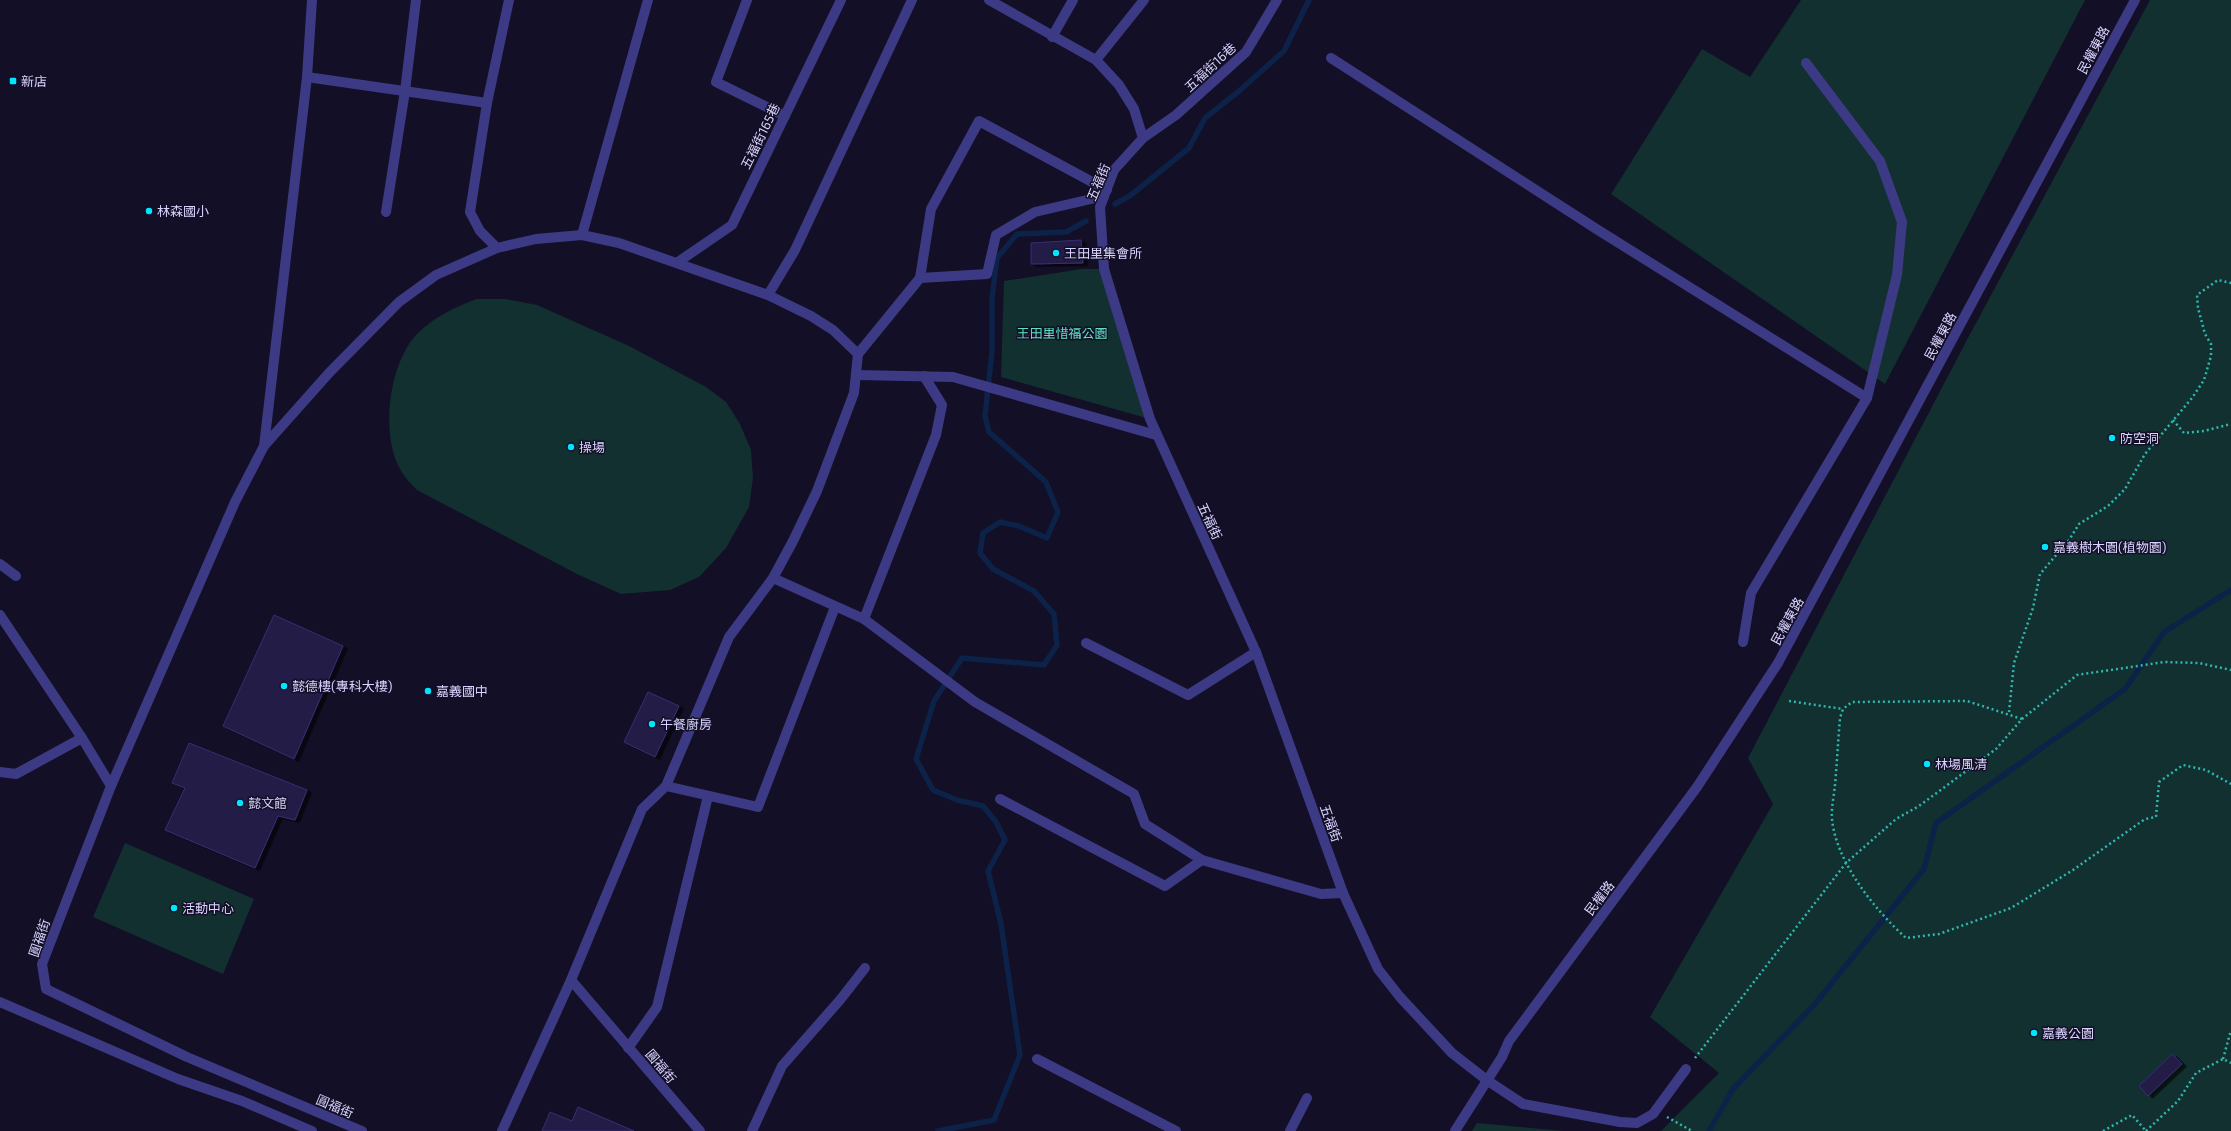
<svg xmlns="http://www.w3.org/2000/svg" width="2231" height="1131" viewBox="0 0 2231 1131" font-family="'Exo 2','Noto Sans TC',sans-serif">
	<defs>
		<filter id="shadow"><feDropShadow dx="4.5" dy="2.5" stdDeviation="0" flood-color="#0009"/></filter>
	</defs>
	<rect width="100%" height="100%" fill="#130f26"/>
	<!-- green -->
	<g fill="#12302f">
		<polygon points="1801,0 2085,0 1885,384 1611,194 1702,49 1750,77"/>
		<polygon points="2150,0 2231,0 2231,1131 1661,1131 1719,1073 1650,1017 1773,804 1748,758 1969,336"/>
		<polygon points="1082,269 1104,269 1150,419 1001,377 1004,281"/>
		<path d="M477 299H505L537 305 629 346 706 387 726 402 740 424 751 450 753 478 749 507 726 548 699 577 670 590 621 594 577 574 417 490C411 484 404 477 400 469 380 434 389 363 417 334 434 317 455 307 477 299Z"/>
		<polygon points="125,843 254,899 223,974 93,917"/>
		<polygon points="1477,1123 1563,1131 1472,1131"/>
	</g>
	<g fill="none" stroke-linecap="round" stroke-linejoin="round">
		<!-- stream -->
		<g stroke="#0c2248" stroke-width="5.5">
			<polyline points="1115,204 1131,195 1189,148 1205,118 1239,91 1284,51 1309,0"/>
			<polyline points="938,1131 994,1120 1020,1055 1001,924 988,871 1005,840 996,822 983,806 957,800 933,790 916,759 934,701 962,658 1044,665 1057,645 1054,614 1034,591 993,569 980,553 983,533 1000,522 1019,526 1047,538 1058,512 1046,482 989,432 985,416 992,351 992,298 997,258 1017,234 1066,232 1086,221"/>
			<polyline points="1709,1131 1733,1089 1814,1005 1924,869 1936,823 2125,689 2164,632 2231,590"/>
		</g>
	</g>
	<!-- building -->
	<g fill="#241b47" stroke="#3b2d73" filter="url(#shadow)">
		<polygon points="1081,240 1083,263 1031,264 1031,243"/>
		<polygon points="274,615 343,646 294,759 223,726"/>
		<polygon points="648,692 679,706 655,757 624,742"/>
		<polygon points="189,743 307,790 295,820 278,816 255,868 165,830 185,788 172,783"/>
		<polygon points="2172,1054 2182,1064 2148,1096 2139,1086"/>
		<polygon points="578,1107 634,1131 542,1131 550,1112 572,1121"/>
	</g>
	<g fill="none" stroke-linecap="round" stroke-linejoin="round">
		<!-- path -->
		<g stroke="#2fb8b0" stroke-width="2.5" stroke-dasharray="2 3" stroke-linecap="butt">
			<polyline points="2173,420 2184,433 2204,431 2231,424"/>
			<polyline points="1789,701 1843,709"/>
			<polyline points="2009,712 2014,663 2033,608 2040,574 2069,540 2079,524 2108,506 2125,489 2145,454 2192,398 2204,380 2211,356 2211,344 2205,334 2198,308 2197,295 2218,280 2231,283"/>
			<path d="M2022 719 1967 701 1852 702 1843 709 1840 718C1838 741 1837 763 1835 785 1834 796 1831 808 1832 819 1836 862 1875 910 1906 938L1939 934 2011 908 2073 870 2145 819 2156 817 2159 782 2183 765 2206 770 2231 784"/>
			<polyline points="1695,1058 1846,863 1896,819 1919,806 1996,749 2022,719 2077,675 2164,662 2199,663 2231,670"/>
			<polyline points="2223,1059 2231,1030"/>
			<polyline points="1667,1117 1692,1131"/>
			<polyline points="2103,1131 2132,1115 2146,1131"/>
			<polyline points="2146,1131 2178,1101 2196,1073 2223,1059 2231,1063"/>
		</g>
		<!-- minor -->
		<g stroke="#3d3a85" stroke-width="10">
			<polyline points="747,0 716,82 785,116"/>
			<polyline points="989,0 1096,60 1119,85 1134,109 1143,138 1114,170 1100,207 1104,269 1150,419 1256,652 1343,893 1378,969 1400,997 1452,1053 1488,1081 1523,1104 1620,1122 1637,1123 1653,1114 1686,1069"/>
			<polyline points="1052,37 1073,0"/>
			<polyline points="1331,58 1598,230 1867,398"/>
			<polyline points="1096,60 1144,0"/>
			<polyline points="307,77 487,103"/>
			<polyline points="1143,138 1176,115 1246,52 1277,0"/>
			<polyline points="386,212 405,91 416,0"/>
			<polyline points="497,248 480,231 470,212 487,103 509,0"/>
			<polyline points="678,262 732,225 841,0"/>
			<polyline points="920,278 931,209 979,121 1107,190"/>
			<polyline points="768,295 795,250 912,0"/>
			<polyline points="858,354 920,278 987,274 996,235 1035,212 1104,196"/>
			<polyline points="856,375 953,377 1156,435"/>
			<polyline points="264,446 307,77 312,0"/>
			<polyline points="0,564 16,576"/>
			<polyline points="773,578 864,619 975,702 1134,794 1145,824 1202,860"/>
			<polyline points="0,615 82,738 111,786"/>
			<polyline points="864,619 936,435 942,405 924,376"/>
			<polyline points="1743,642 1751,593 1867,398 1897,275 1902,222 1880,161 1806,63"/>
			<polyline points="1086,643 1188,695 1256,652"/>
			<polyline points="0,772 16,774 82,738"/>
			<polyline points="666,786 758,807 835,607"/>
			<polyline points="1000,799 1165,886 1202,860 1321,894 1343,893"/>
			<polyline points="571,980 642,809 666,786 729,637 773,578 793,541 817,491 854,393 858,354 833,330 811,316 768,295 619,243 582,235 648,0"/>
			<polyline points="0,1002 178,1079 242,1101 312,1131"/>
			<polyline points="628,1048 657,1007 708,796"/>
			<polyline points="1037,1059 1176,1131"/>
			<polyline points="362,1131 187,1057 46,989 42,964 111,786 235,502 264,446 329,373 399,302 436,275 497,248 536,239 582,235"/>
			<polyline points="502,1131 571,980 700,1131"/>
			<polyline points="752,1131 782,1066 840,1000 865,968"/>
			<polyline points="1290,1131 1307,1098"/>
			<polyline points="1455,1131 1502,1057 1509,1041 1697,787 1778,663 2135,0"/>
		</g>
	</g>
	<!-- markers -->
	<g fill="#00e5ff" stroke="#130f26" stroke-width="1.5">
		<rect x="9" y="77" width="8" height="8" rx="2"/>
		<circle cx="149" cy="211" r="4"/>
		<circle cx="1056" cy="253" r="4"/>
		<circle cx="2112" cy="438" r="4"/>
		<circle cx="571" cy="447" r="4"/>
		<circle cx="2045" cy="547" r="4"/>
		<circle cx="284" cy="686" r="4"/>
		<circle cx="428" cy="691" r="4"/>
		<circle cx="652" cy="724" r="4"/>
		<circle cx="1927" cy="764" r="4"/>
		<circle cx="240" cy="803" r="4"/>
		<circle cx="174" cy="908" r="4"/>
		<circle cx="2034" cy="1033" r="4"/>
	</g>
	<g text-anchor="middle" stroke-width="3" stroke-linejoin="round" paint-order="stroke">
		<!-- street labels -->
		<g font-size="13" fill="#d9d4ff" stroke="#130f26">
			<text transform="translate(2093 50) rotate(-62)" y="5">民權東路</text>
			<text transform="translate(1210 67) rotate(-43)" y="5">五福街16巷</text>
			<text transform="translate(760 136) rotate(-64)" y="5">五福街165巷</text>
			<text transform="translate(1098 182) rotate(-67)" y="5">五福街</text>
			<text transform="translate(1940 336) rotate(-62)" y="5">民權東路</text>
			<text transform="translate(1210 521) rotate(65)" y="5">五福街</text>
			<text transform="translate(1787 621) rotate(-61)" y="5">民權東路</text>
			<text transform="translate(1331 823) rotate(70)" y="5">五福街</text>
			<text transform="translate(1599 898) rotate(-53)" y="5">民權路</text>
			<text transform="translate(39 938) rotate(-71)" y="5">圓福街</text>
			<text transform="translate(661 1066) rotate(50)" y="5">圓福街</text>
			<text transform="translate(335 1106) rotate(23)" y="5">圓福街</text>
		</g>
		<!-- poi labels -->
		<g font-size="13" fill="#d9d4ff" stroke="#130f26" text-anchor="start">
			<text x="21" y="86">新店</text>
			<text x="157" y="216">林森國小</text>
			<text x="1064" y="258">王田里集會所</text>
			<text x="2120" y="443">防空洞</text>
			<text x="579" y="452">操場</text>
			<text x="2053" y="552">嘉義樹木園(植物園)</text>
			<text x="292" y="691">懿德樓(專科大樓)</text>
			<text x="436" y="696">嘉義國中</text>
			<text x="660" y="729">午餐廚房</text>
			<text x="1935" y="769">林場風清</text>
			<text x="248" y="808">懿文館</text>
			<text x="182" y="913">活動中心</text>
			<text x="2042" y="1038">嘉義公園</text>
		</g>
		<!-- park labels -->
		<g font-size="13" fill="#5fe0c0" stroke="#130f26">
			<text x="1062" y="338">王田里惜福公園</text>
		</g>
	</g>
</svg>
